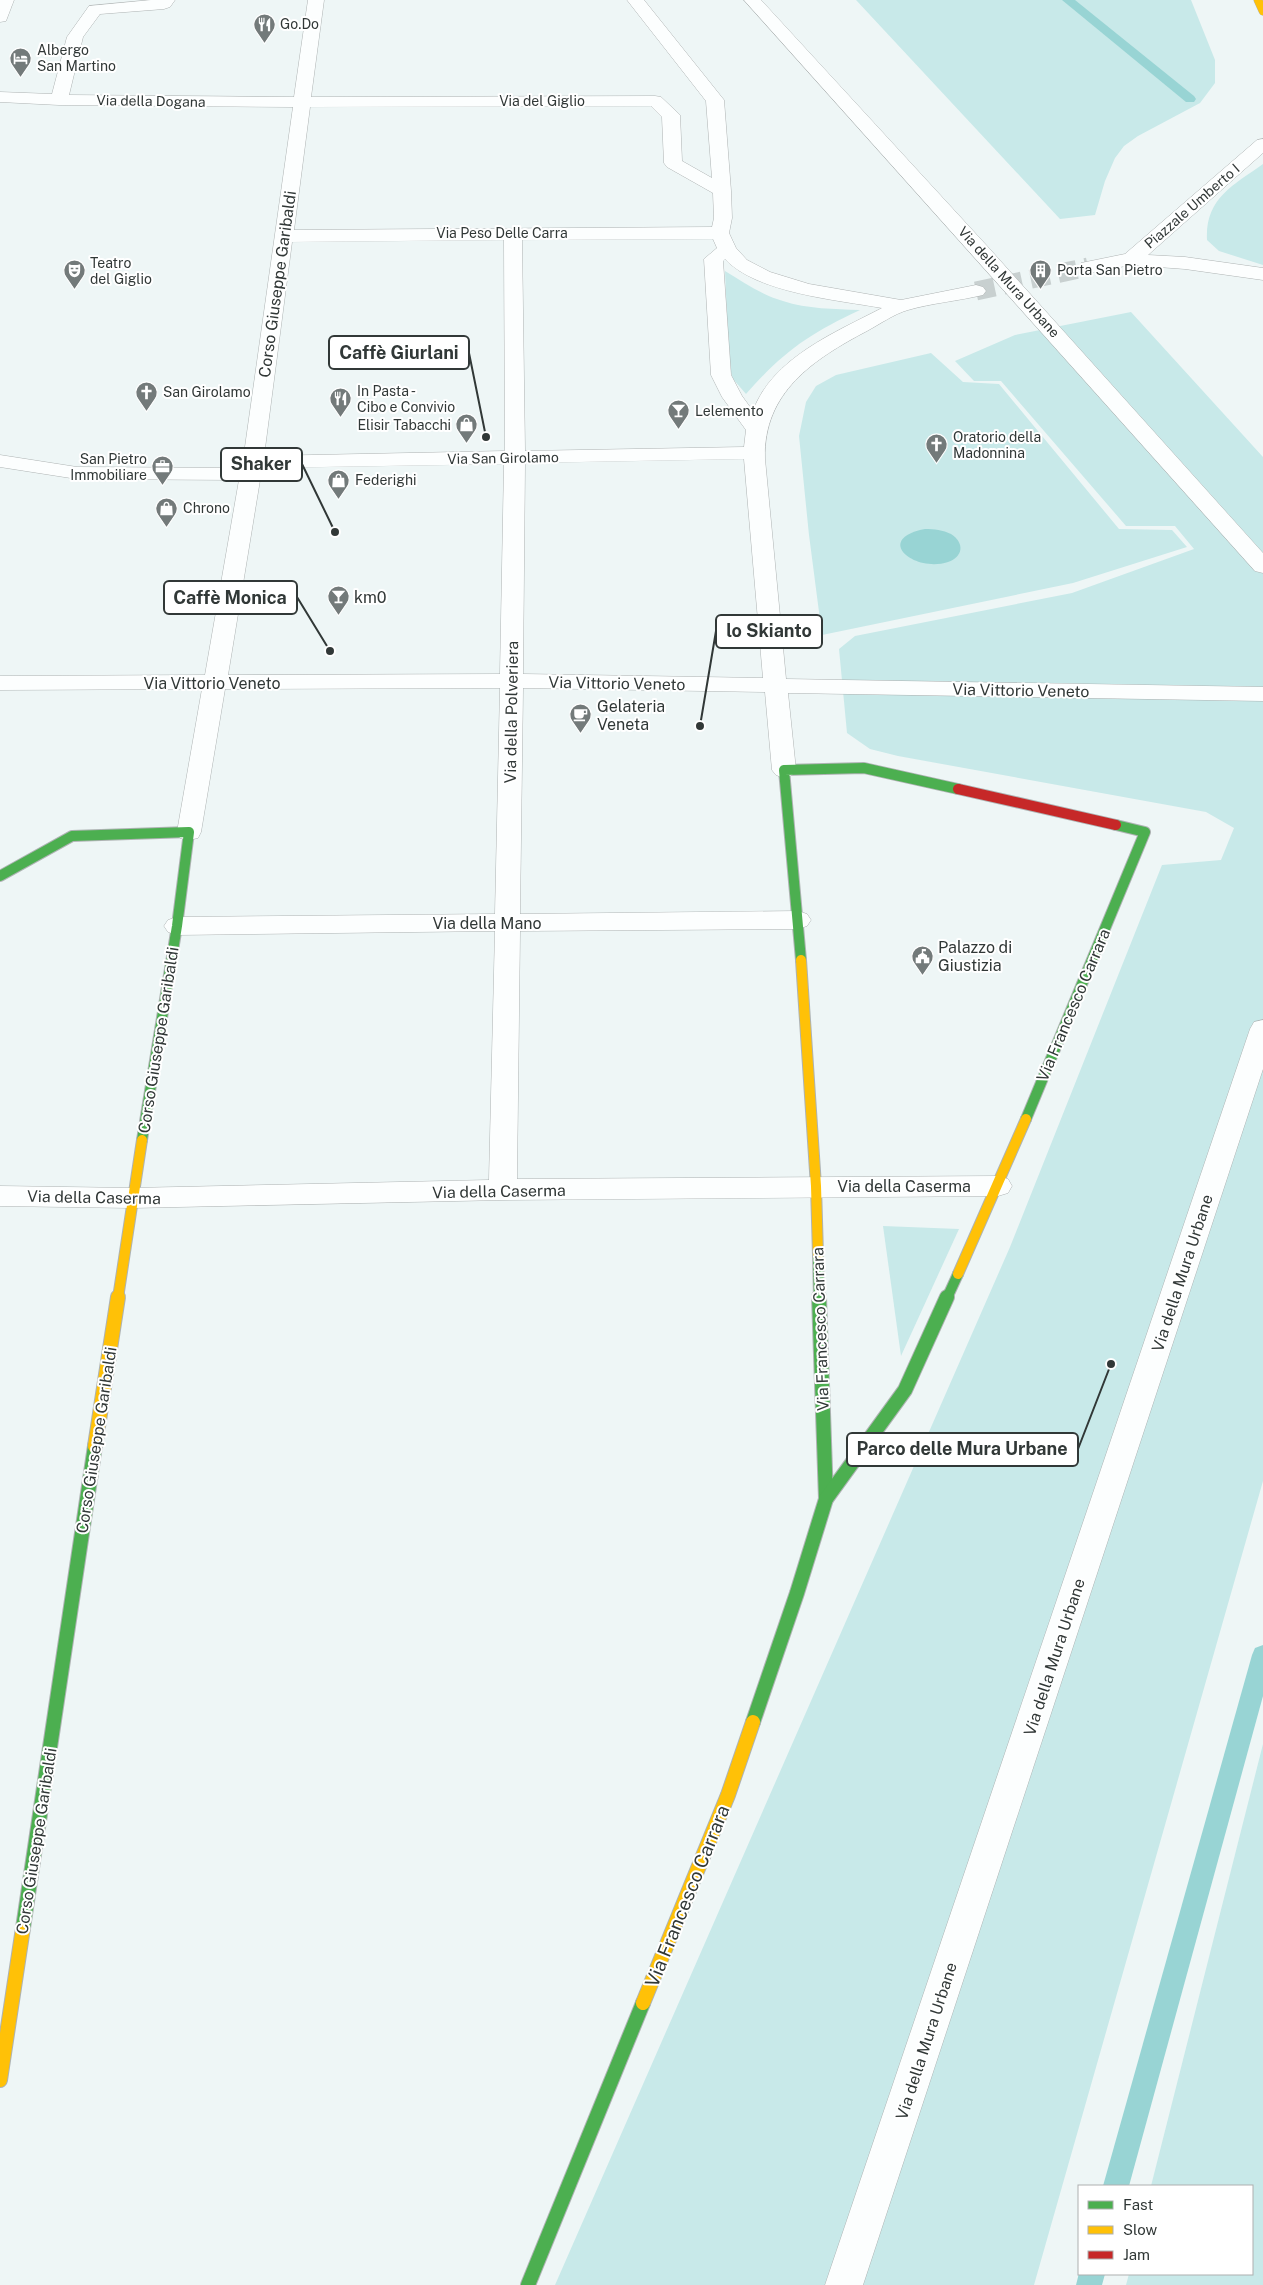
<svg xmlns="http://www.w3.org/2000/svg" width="1263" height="2285" viewBox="0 0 1263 2285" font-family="'Public Sans',sans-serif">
	<rect width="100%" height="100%" fill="#eef6f6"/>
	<!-- green -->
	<g fill="#c8e9e9">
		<polygon points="856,0 1191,0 1215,60 1215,83 1200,103 1138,136 1124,146 1115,158 1105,181 1095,215 1060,219"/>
		<path d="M1263 164V265L1219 251 1207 240C1205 199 1232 186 1263 164Z"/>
		<path d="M725 271C743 282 762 295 783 301 807 309 835 309 860 310 809 334 784 351 746 394L733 379 729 365Z"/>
		<polygon points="1131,312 1263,457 1263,1481 1034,2285 555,2285 1010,1247 1162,865 1221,860 1234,828 1206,812 898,756 870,749 847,733 839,649 855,636 1072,593 1194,549 1175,526 1126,526 1001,381 974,381 955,361 1015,335"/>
		<polygon points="931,353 963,382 999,384 1119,529 1172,530 1187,547 1073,583 822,635 809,535 799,436 806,402 816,386 836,375"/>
		<polygon points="883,1226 959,1229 901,1356"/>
		<polygon points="1263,1744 1263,2285 1126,2285 1129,2274 1252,2274 1252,2186 1151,2186"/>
	</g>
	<!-- water -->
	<path fill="#98d4d4" d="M925 529C934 529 943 530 951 534 965 543 963 557 948 562 914 573 873 539 925 529Z"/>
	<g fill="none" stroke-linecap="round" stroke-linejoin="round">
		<!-- stream -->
		<g fill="#98d4d4" fill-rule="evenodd">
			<polygon points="1062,0 1075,0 1194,96 1196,99 1194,102 1186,102"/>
			<polygon points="1263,1645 1263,1696 1129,2186 1103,2186 1252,1655 1255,1648"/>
			<polygon points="1079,2273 1079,2274 1105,2274 1102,2285 1076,2285"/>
		</g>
		<!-- street-tunnel -->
		<polyline stroke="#c8d0d0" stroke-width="19" stroke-dasharray="19 9" stroke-linecap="butt" points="976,291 1088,267"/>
		<defs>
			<g id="street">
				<polygon points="0,0 14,0 6,21 0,22"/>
				<path d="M151 0H175L170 7 164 9 100 14 83 37 69 95 294 97 308 0H324L311 97 655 96 661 97 680 115 682 161 712 178 706 101 627 0H644L724 100 731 191 732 218 729 233 736 248 747 260 770 272 809 284 901 300 976 285 983 287 986 291 983 295C958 301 932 303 908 310 894 314 880 324 867 331 814 359 763 392 765 459L786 679 1263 687V701L788 693 796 770 792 775 784 778 776 775 772 770 765 692 523 688 520 914 798 911 807 914 811 920 807 926 798 929 520 931 517 1179 998 1176 1008 1179 1012 1186 1008 1193 998 1196 503 1200 132 1208 0 1206V1186L132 1188 489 1180 495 931 177 935 168 932 164 926 168 920 177 917 495 914 500 688 225 689 201 832 198 838 189 840 180 838 177 832 202 689 0 690V676L205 675 239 480 77 479 0 467V455L77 467 242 468 293 107 59 105 0 102V92L52 94 67 37 89 6ZM651 106 662 117 664 163 667 167 713 193 714 218 712 227 294 230 310 107ZM713 239 717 248 704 259 711 375 722 397 746 430 744 447 525 451 522 240ZM504 240 505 451 264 456 292 242ZM725 259C756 293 838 300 882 308 836 332 772 358 753 411L742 396 731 375 723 261ZM744 459 763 678 523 674 525 463ZM504 464 500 674 228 675 262 468Z"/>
				<polygon points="744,0 761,0 988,247 1263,553 1263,573 1255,571"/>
				<polygon points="1263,139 1263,153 1148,255 1185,257 1263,268 1263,280 1185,269 1131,265 1088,273 1081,271 1079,267 1081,263 1125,254 1257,140"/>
				<polygon points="1263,1020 1263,1069 863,2285 825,2285 1250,1029 1254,1022"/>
			</g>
			<g id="fast-far1">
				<polyline points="0,876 72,836 189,832 177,926 142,1140"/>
				<polyline points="801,960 784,770 864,768 958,789"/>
				<polyline points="1026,1119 1145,832 1116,825"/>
				<polyline points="818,1255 819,1298"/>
				<polyline points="947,1298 958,1274"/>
			</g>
			<g id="fast">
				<polyline points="819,1297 826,1499"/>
				<polyline points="753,1722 797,1593 826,1499 905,1390 947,1297"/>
				<polyline points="23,1928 95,1446"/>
				<polyline points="528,2285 643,2003"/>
			</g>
			<polyline id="slow-far2" points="1258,0 1263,11"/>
			<g id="slow-far1">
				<polyline points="801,960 816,1186 818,1255"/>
				<polyline points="958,1274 1026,1119"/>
				<polyline points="118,1298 142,1140"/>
			</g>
			<g id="slow">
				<polyline points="95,1446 118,1297"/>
				<polyline points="643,2003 728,1795 753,1722"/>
				<polyline points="0,2080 23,1928"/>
			</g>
			<polyline id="jam" points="958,789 1116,825"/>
		</defs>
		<!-- street casing -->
		<use href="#street" stroke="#aeb3b3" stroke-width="1"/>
		<!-- fast-far1 casing -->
		<use href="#fast-far1" stroke="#aeb3b3" stroke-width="12"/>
		<!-- fast casing -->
		<use href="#fast" stroke="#aeb3b3" stroke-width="16"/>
		<!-- slow-far2 casing -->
		<use href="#slow-far2" stroke="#aeb3b3" stroke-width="9"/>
		<!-- slow-far1 casing -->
		<use href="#slow-far1" stroke="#aeb3b3" stroke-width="12"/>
		<!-- slow casing -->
		<use href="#slow" stroke="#aeb3b3" stroke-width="16"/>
		<!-- jam casing -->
		<use href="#jam" stroke="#aeb3b3" stroke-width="12"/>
		<!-- street -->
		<use href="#street" fill="#fcfefe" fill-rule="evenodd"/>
		<!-- fast-far1 -->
		<use href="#fast-far1" stroke="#4caf50" stroke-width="10"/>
		<!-- fast -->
		<use href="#fast" stroke="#4caf50" stroke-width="14"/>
		<!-- slow-far2 -->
		<use href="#slow-far2" stroke="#ffc107" stroke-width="8"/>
		<!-- slow-far1 -->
		<use href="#slow-far1" stroke="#ffc107" stroke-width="10"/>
		<!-- slow -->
		<use href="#slow" stroke="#ffc107" stroke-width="14"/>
		<!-- jam -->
		<use href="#jam" stroke="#c62828" stroke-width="10"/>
	</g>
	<!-- icons -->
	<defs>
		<symbol id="restaurant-pin" viewBox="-11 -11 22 30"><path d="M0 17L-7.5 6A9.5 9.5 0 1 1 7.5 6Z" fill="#737a7a" stroke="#fff"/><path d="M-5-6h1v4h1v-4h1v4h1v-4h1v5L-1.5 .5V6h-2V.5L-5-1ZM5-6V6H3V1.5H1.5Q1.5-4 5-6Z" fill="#fff"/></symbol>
		<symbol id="hotel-pin" viewBox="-11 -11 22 30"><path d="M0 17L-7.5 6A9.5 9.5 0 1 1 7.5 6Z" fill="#737a7a" stroke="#fff"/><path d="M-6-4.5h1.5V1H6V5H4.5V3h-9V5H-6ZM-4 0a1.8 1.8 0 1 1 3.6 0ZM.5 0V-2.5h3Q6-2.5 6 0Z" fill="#fff"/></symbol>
		<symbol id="building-pin" viewBox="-11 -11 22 30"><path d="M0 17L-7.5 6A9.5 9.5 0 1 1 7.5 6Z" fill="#737a7a" stroke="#fff"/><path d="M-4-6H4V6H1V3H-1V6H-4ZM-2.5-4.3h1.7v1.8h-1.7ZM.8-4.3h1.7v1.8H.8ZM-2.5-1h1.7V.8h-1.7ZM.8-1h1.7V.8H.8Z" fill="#fff"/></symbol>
		<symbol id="theatre-pin" viewBox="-11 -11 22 30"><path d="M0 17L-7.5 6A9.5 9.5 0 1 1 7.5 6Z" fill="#737a7a" stroke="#fff"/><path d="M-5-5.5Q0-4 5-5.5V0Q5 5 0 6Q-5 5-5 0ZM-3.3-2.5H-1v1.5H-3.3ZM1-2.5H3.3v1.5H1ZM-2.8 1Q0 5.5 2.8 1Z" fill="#fff"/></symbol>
		<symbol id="church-pin" viewBox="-11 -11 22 30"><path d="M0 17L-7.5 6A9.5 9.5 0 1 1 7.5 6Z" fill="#737a7a" stroke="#fff"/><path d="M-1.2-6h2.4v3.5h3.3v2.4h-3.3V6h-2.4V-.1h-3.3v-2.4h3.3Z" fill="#fff"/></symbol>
		<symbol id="bar-pin" viewBox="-11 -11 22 30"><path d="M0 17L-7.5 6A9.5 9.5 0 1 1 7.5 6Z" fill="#737a7a" stroke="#fff"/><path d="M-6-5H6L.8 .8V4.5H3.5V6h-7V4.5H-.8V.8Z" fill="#fff"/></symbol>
		<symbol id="shop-pin" viewBox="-11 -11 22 30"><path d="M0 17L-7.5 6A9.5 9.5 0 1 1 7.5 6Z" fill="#737a7a" stroke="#fff"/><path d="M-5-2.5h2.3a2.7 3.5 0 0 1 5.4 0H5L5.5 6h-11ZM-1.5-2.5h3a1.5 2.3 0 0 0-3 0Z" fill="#fff"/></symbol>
		<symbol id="office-pin" viewBox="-11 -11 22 30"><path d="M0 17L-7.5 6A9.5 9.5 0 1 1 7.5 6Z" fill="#737a7a" stroke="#fff"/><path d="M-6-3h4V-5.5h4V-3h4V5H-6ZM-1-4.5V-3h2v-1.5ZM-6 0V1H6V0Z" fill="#fff"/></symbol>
		<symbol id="cafe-pin" viewBox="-11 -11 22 30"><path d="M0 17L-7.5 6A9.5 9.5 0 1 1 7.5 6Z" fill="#737a7a" stroke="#fff"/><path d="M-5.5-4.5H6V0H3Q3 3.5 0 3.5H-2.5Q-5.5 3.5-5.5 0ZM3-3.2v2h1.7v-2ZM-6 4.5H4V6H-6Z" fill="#fff"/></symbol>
		<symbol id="civic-pin" viewBox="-11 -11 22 30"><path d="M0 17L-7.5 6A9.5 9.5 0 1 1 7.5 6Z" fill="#737a7a" stroke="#fff"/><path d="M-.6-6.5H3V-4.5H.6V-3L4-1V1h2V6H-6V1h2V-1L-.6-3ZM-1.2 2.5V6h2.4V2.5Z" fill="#fff"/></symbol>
	</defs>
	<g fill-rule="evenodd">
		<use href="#restaurant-pin" x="252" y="12" width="25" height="34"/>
		<use href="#hotel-pin" x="8" y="46" width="25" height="34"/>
		<use href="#building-pin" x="1028" y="258" width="25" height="34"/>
		<use href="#theatre-pin" x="62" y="258" width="25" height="34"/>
		<use href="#church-pin" x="134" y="380" width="25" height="34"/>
		<use href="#restaurant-pin" x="328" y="386" width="25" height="34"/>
		<use href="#bar-pin" x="666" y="398" width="25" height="34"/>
		<use href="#shop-pin" x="454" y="412" width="25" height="34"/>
		<use href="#church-pin" x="924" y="432" width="25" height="34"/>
		<use href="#office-pin" x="150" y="454" width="25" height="34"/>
		<use href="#shop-pin" x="326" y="468" width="25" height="34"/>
		<use href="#shop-pin" x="154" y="496" width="25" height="34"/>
		<use href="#bar-pin" x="326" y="584" width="25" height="34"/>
		<use href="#cafe-pin" x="568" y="702" width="25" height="34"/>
		<use href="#civic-pin" x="910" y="944" width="25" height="34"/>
	</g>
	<g text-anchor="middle" stroke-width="4" stroke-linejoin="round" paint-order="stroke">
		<!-- far-poi labels -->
		<g font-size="14" fill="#313837" stroke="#fff" text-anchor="start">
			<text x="280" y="29">Go.Do</text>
			<text x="37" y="55">Albergo<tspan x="37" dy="16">San Martino</tspan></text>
			<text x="90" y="268">Teatro<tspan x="90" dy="16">del Giglio</tspan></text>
			<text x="1057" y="275">Porta San Pietro</text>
			<text x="357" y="396">In Pasta -<tspan x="357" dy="16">Cibo e Convivio</tspan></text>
			<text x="163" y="397">San Girolamo</text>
			<text x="695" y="416">Lelemento</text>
			<text x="451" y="430" text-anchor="end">Elisir Tabacchi</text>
			<text x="953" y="442">Oratorio della<tspan x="953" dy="16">Madonnina</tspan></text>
			<text x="147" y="464" text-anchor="end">San Pietro<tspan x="147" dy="16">Immobiliare</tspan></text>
			<text x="355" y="485">Federighi</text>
			<text x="183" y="513">Chrono</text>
		</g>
		<!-- far-street labels -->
		<g font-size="14" fill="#313837" stroke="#fff">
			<text transform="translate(151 101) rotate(1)" y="5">Via della Dogana</text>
			<text x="542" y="106">Via del Giglio</text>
			<text transform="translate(1192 206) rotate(-41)" y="5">Piazzale Umberto I</text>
			<text x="502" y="238">Via Peso Delle Carra</text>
			<text transform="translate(1009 282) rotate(48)" y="5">Via della Mura Urbane</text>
			<text transform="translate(503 458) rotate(-1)" y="5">Via San Girolamo</text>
		</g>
		<!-- street labels -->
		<g font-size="16" fill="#313837" stroke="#fff">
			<text transform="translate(277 284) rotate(-82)" y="6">Corso Giuseppe Garibaldi</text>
			<text x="212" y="689">Via Vittorio Veneto</text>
			<text transform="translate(617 683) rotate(1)" y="6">Via Vittorio Veneto</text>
			<text transform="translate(1021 690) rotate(1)" y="6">Via Vittorio Veneto</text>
			<text transform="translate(511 712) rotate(-89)" y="6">Via della Polveriera</text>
			<text x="487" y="929">Via della Mano</text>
			<text transform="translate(1073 1005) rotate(-67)" y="6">Via Francesco Carrara</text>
			<text transform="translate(158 1040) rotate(-81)" y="6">Corso Giuseppe Garibaldi</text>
			<text x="904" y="1192">Via della Caserma</text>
			<text transform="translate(499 1191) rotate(-1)" y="6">Via della Caserma</text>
			<text transform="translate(94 1197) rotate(1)" y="6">Via della Caserma</text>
			<text transform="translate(1182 1273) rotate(-72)" y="6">Via della Mura Urbane</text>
			<text transform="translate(820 1329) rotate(-92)" y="6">Via Francesco Carrara</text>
			<text transform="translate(96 1440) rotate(-81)" y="6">Corso Giuseppe Garibaldi</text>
			<text transform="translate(1054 1657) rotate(-72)" y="6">Via della Mura Urbane</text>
			<text transform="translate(36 1841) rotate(-81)" y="6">Corso Giuseppe Garibaldi</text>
			<text transform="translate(926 2041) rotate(-72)" y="6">Via della Mura Urbane</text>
		</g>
		<!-- poi labels -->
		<g font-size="16" fill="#313837" stroke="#fff" text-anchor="start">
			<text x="354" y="603">km0</text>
			<text x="597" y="712">Gelateria<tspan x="597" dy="18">Veneta</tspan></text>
			<text x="938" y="953">Palazzo di<tspan x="938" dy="18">Giustizia</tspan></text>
		</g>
		<!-- near-street labels -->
		<g font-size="19" fill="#313837" stroke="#fff">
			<text transform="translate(687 1896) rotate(-68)" y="7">Via Francesco Carrara</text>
		</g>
	</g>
	<!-- callouts -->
	<path fill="none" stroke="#313837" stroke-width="2" d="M486 437L469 353M335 532L302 464M330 651L297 597M700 726L716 631M1111 1364L1078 1449"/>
	<g fill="#313837" stroke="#fff" stroke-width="2">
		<circle cx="486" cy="437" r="5"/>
		<circle cx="335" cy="532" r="5"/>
		<circle cx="330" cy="651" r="5"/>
		<circle cx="700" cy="726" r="5"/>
		<circle cx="1111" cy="1364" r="5"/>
	</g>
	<g fill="#fff" stroke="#313837" stroke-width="2">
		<rect x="329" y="336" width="140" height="33" rx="5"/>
		<rect x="221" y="448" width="81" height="33" rx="5"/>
		<rect x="164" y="581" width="133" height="33" rx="5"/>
		<rect x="716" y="615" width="106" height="33" rx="5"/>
		<rect x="847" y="1433" width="231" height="33" rx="5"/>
	</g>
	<g font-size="18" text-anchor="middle" font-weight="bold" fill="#313837">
		<text x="399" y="359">Caffè Giurlani</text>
		<text x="261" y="470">Shaker</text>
		<text x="230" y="604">Caffè Monica</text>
		<text x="769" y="637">lo Skianto</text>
		<text x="962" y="1455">Parco delle Mura Urbane</text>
	</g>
	<!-- legend -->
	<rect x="1078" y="2185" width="175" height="90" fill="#ffffff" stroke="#adafaf"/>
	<rect x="1088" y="2201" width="25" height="8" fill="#4caf50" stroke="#adafaf"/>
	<text x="1123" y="2210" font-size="15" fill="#313837">Fast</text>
	<rect x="1088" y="2226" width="25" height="8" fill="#ffc107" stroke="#adafaf"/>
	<text x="1123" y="2235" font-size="15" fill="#313837">Slow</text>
	<rect x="1088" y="2251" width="25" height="8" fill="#c62828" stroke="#adafaf"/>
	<text x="1123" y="2260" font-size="15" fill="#313837">Jam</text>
</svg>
